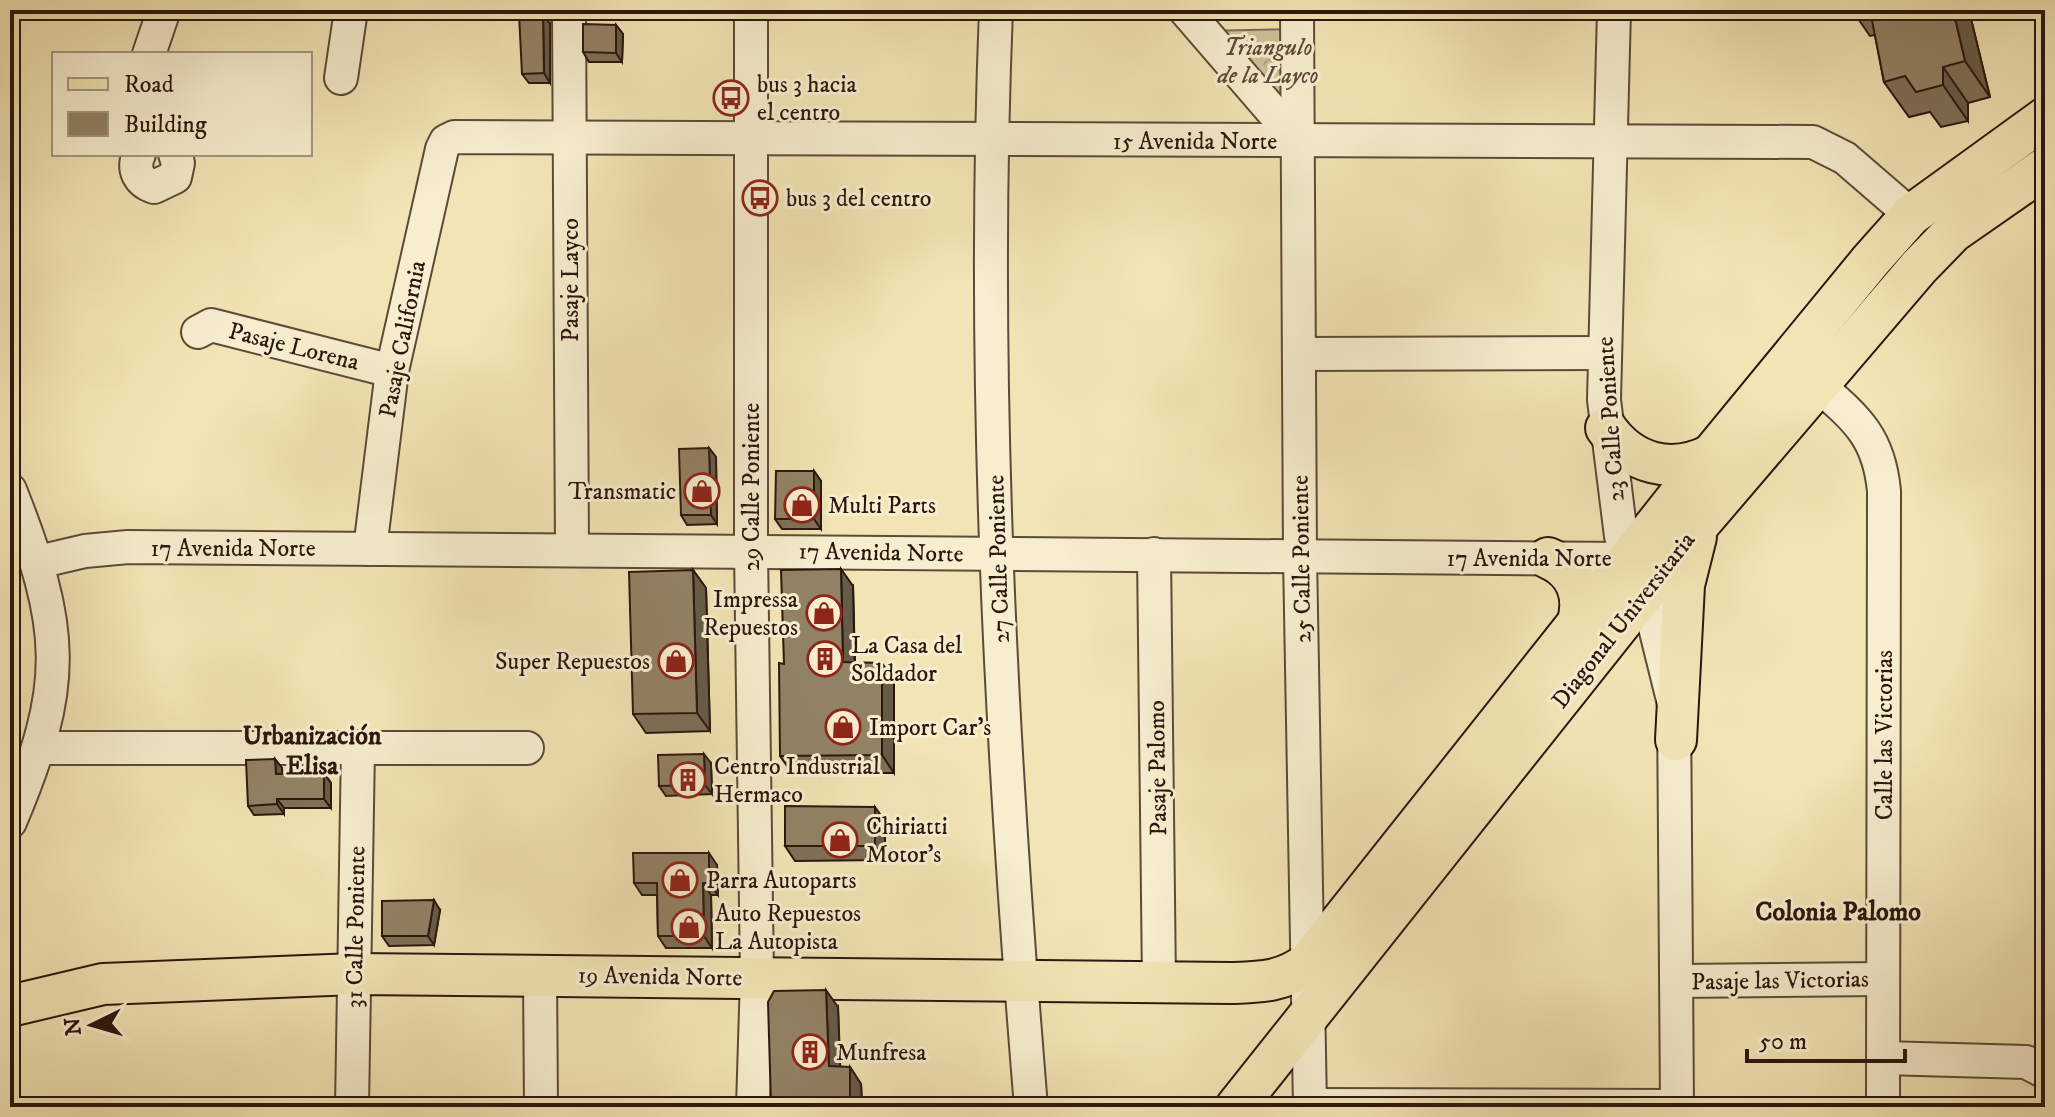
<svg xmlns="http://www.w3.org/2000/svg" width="2055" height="1117" viewBox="0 0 2055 1117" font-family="'IM FELL DW Pica',serif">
	<defs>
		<pattern id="park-crowns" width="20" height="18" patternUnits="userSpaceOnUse" patternTransform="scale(2)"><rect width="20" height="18" fill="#d0c299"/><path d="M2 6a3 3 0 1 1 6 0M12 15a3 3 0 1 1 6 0" fill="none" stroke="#b3a683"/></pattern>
	</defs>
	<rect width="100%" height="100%" fill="#f2e5b5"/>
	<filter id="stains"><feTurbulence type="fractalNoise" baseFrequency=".0025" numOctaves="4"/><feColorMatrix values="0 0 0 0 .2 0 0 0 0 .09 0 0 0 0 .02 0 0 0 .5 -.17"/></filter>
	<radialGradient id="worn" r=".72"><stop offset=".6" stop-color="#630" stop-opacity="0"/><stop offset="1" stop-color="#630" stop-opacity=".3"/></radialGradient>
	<!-- park -->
	<polygon fill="url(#park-crowns)" stroke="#7e6c54" stroke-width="2" points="1298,29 1299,142 1202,31"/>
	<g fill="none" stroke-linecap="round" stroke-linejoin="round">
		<defs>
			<g id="minor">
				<polyline points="569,10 572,550"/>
				<polyline points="751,10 751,551 757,977 753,1107"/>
				<path d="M996 10C981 375 1001 743 1031 1107"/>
				<polyline points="1185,10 1299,142"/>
				<polyline points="1297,10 1300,556 1310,1107"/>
				<polyline points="1614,10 1604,400 1621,536 1646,591 1674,704 1677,1107"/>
				<polyline points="149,54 164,10"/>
				<polyline points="341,78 351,10"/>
				<path d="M139 154C132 170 139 182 154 187L175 177 178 163 175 154"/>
				<polyline points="198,332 211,325 392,371"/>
				<polyline points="1299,354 1603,353"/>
				<path d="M1819 386C1858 420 1879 438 1884 491L1883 1107"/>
				<path d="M10 490C65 629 69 683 10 822"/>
				<polyline points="370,549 392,371 442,149 446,141 454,137 1813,142 1845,158 1911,215"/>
				<polyline points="1154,554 1159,983"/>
				<polyline points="38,562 85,551 128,547 1630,559"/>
				<polyline points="39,748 527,748"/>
				<polyline points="540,975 541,1107"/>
				<polyline points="1677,981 1882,979"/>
				<polyline points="1883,1058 2026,1062 2045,1072"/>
				<polyline points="1310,1105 1677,1106"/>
				<polyline points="352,1107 358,747"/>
			</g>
			<g id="major">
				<path d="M1606 428C1631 464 1671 475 1711 455"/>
				<path d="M1548 558C1576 570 1586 596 1577 625"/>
				<polyline points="1676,740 1684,585 1696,537"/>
				<path d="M10 1006 103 984 355 974 1231 983C1261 982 1283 982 1308 963L1711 455 1871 260 1911 215 2045 118"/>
				<polyline points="1236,1107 1701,522 1919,267 1953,232 2045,168"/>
			</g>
		</defs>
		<!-- minor casing -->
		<use href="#minor" stroke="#5d4a38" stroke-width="36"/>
		<!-- major casing -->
		<use href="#major" stroke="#2b170f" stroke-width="44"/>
		<!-- minor -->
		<use href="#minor" stroke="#f7eecf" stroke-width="32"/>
		<!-- major -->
		<use href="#major" stroke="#f2e5b5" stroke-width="40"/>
	</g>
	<!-- wall -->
	<g fill="#7e7057" stroke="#2b170f" stroke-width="2">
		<polygon points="1852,10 1975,10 1977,17 1971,19 1990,97 1968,103 1968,121 1941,127 1930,112 1909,117 1884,82 1875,35 1870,36"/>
		<polygon points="550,24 550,83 529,83 522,74"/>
		<polygon points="616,25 623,34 622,62 589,62 583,52"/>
		<polygon points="709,448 716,457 717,524 687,525 681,515"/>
		<polygon points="814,471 821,481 821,529 782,529 775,519"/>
		<polygon points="693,570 706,588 710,731 646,733 633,714"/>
		<polygon points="853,586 855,662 894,680 894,773 792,773 780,756 784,664"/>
		<polygon points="275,759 282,768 282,774 324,773 331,783 331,808 284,808 284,814 254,815 248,806"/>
		<polygon points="711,763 712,794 666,796 659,786"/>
		<polygon points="885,821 885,860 795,861 785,846"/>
		<polygon points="717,865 718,895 711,895 712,948 666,948 658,936 657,895 642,895 634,883"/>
		<polygon points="440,910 434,945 389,946 382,936"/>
		<polygon points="838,1007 840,1067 850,1067 861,1084 862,1103 876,1103 879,1107 773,1107 771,1104"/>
	</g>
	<!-- shaded-wall -->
	<g fill="#665b47" stroke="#2b170f" stroke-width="2">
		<polygon points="1953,10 1965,10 1971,19 1990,97 1965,61"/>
		<polygon points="543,14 550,24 550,83 544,73"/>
		<polygon points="616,25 623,34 622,62 616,53"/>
		<polygon points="1943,67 1968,103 1968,121 1943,85"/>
		<polygon points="709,448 716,457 717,524 711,515"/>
		<polygon points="814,471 821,481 821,529 814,519"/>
		<polygon points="841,569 853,586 855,680 843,662"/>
		<polygon points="693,570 706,588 710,731 697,713"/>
		<polygon points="882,663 894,680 894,773 882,755"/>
		<polygon points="10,686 14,692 10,706"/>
		<polygon points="704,754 711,763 712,794 705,785"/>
		<polygon points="275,759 282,768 283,783 276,774"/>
		<polygon points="324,773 331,783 331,808 324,799"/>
		<polygon points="277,799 284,808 284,814 277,804"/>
		<polygon points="875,807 885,821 885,860 875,846"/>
		<polygon points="709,853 717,865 718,895 709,883"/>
		<polygon points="703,883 711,895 712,948 704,936"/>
		<polygon points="434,900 440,910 434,945 428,936"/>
		<polygon points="826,990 838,1007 841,1084 829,1066"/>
		<polygon points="850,1067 861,1084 862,1107 850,1103"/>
	</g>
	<!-- building -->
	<g fill="#928265" stroke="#2b170f" stroke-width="2">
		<polygon points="1870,10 1953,10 1965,61 1943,67 1943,85 1916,92 1905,76 1884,82"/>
		<polygon points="519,14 543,14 544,73 522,74"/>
		<polygon points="583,24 616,25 616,53 583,52"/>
		<polygon points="709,448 711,515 681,515 679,449"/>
		<polygon points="776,471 814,471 814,519 775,519"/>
		<polygon points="841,569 843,662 882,663 882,755 780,756 779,663 784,664 781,570"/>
		<polygon points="693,570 697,713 633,714 629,572"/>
		<polygon points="704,754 705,785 659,786 658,755"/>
		<polygon points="275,759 276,774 324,773 324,799 277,799 277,804 248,806 246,760"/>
		<polygon points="785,806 875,807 875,846 785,846"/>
		<polygon points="633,853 709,853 709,883 703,883 704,936 658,936 657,883 634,883"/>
		<polygon points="434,900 428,936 382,936 382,901"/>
		<polygon points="826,990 829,1066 850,1067 850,1103 876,1103 876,1107 783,1107 783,1104 771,1104 768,1002 774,991"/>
	</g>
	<!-- icons -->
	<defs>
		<symbol id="bus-ring" viewBox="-11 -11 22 22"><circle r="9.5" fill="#f7eecf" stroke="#8f2418" stroke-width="1.5"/><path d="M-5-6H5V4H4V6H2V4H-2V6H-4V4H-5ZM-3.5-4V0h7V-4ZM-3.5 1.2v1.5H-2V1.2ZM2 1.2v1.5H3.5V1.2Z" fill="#8f2418"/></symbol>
		<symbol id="shop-ring" viewBox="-11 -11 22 22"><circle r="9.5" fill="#f7eecf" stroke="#8f2418" stroke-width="1.5"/><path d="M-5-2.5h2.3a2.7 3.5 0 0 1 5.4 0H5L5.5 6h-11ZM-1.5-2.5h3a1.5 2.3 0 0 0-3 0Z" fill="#8f2418"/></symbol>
		<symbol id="building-ring" viewBox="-11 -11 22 22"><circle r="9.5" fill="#f7eecf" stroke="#8f2418" stroke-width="1.5"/><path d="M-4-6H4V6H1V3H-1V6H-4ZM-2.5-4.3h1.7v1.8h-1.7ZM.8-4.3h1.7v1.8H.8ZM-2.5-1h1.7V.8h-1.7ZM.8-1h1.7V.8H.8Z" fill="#8f2418"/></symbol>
	</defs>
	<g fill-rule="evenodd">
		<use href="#bus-ring" x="711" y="78" width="40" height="40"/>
		<use href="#bus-ring" x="740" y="178" width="40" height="40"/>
		<use href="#shop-ring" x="682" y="471" width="40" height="40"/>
		<use href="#shop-ring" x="782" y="485" width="40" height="40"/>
		<use href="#shop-ring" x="804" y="593" width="40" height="40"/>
		<use href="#building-ring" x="805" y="639" width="40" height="40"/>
		<use href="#shop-ring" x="656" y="641" width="40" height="40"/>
		<use href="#shop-ring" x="823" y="707" width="40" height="40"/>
		<use href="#building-ring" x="668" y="760" width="40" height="40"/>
		<use href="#shop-ring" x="820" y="820" width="40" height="40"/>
		<use href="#shop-ring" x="660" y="860" width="40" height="40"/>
		<use href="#shop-ring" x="669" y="907" width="40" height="40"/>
		<use href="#building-ring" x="790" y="1032" width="40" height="40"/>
	</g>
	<g text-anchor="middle" stroke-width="6" stroke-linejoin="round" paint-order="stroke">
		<!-- park labels -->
		<g font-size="24" font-style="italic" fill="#5d4a38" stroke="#f7eecf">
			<text x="1268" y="55">Triangulo<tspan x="1268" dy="28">de la Layco</tspan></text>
		</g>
		<!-- poi labels -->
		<g font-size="24" fill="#2b170f" stroke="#f7eecf" text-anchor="start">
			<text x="757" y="92">bus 3 hacia<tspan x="757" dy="28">el centro</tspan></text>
			<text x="786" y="206">bus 3 del centro</text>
			<text x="676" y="499" text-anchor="end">Transmatic</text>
			<text x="828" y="513">Multi Parts</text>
			<text x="798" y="607" text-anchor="end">Impressa<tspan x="798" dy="28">Repuestos</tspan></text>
			<text x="851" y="653">La Casa del<tspan x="851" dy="28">Soldador</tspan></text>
			<text x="650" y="669" text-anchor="end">Super Repuestos</text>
			<text x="869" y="735">Import Car's</text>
			<text x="714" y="774">Centro Industrial<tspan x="714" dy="28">Hermaco</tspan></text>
			<text x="866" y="834">Chiriatti<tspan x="866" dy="28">Motor's</tspan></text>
			<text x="706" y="888">Parra Autoparts</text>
			<text x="715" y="921">Auto Repuestos<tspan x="715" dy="28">La Autopista</tspan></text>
			<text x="836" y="1060">Munfresa</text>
		</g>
		<!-- street labels -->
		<g font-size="24" fill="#2b170f" stroke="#f7eecf">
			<text x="1195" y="149">15 Avenida Norte</text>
			<text transform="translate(570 280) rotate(-90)" y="8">Pasaje Layco</text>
			<text transform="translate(402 339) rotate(-79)" y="8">Pasaje California</text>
			<text transform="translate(294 346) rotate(14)" y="8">Pasaje Lorena</text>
			<text transform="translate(1610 419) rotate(-94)" y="8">23 Calle Poniente</text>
			<text transform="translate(751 487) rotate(-90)" y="8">29 Calle Poniente</text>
			<text x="233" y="556">17 Avenida Norte</text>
			<text transform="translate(881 552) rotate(1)" y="8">17 Avenida Norte</text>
			<text x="1529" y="566">17 Avenida Norte</text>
			<text transform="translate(998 559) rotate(-92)" y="8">27 Calle Poniente</text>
			<text transform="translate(1301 559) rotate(-91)" y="8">25 Calle Poniente</text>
			<text transform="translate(1623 620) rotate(-52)" y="8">Diagonal Universitaria</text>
			<text transform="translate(1884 735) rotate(-90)" y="8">Calle las Victorias</text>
			<text transform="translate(1157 768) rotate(-91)" y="8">Pasaje Palomo</text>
			<text transform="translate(355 927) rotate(-89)" y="8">31 Calle Poniente</text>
			<text transform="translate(660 976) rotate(1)" y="8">19 Avenida Norte</text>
			<text transform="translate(1780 980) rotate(-1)" y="8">Pasaje las Victorias</text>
		</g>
		<!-- neighbourhood labels -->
		<g font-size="26" font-weight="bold" fill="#2b170f" stroke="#f7eecf">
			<text x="312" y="744">Urbanización<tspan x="312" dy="30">Elisa</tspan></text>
			<text x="1838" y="920">Colonia Palomo</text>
		</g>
	</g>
	<!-- margin -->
	<rect width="2055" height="1117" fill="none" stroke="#f2e5b5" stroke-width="40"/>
	<rect x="12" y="12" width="2031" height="1093" fill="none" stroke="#2b170f" stroke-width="4"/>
	<rect x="20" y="20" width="2015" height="1077" fill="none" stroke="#2b170f" stroke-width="2"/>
	<!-- legend -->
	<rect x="52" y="52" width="260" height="104" fill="#f7eecf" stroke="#a59882" stroke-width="2"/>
	<rect x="68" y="78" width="40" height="12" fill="#f2e5b5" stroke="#a59882" stroke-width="2"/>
	<text x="124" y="92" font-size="24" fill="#2b170f">Road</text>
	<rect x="68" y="112" width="40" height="24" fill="#928265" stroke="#a59882" stroke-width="2"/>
	<text x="124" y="132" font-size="24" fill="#2b170f">Building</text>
	<!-- north arrow -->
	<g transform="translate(92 1025) rotate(265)" stroke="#f7eecf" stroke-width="6" paint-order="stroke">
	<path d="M0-6L14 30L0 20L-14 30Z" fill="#2b170f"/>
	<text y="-12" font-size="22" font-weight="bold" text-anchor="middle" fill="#2b170f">N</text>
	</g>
	<!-- scale -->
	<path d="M1747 1049v12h158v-12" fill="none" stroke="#2b170f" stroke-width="4"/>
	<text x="1759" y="1049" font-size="24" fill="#2b170f" stroke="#f7eecf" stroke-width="6" paint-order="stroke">50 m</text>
	<rect width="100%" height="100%" filter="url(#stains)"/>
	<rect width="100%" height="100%" fill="url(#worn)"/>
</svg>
